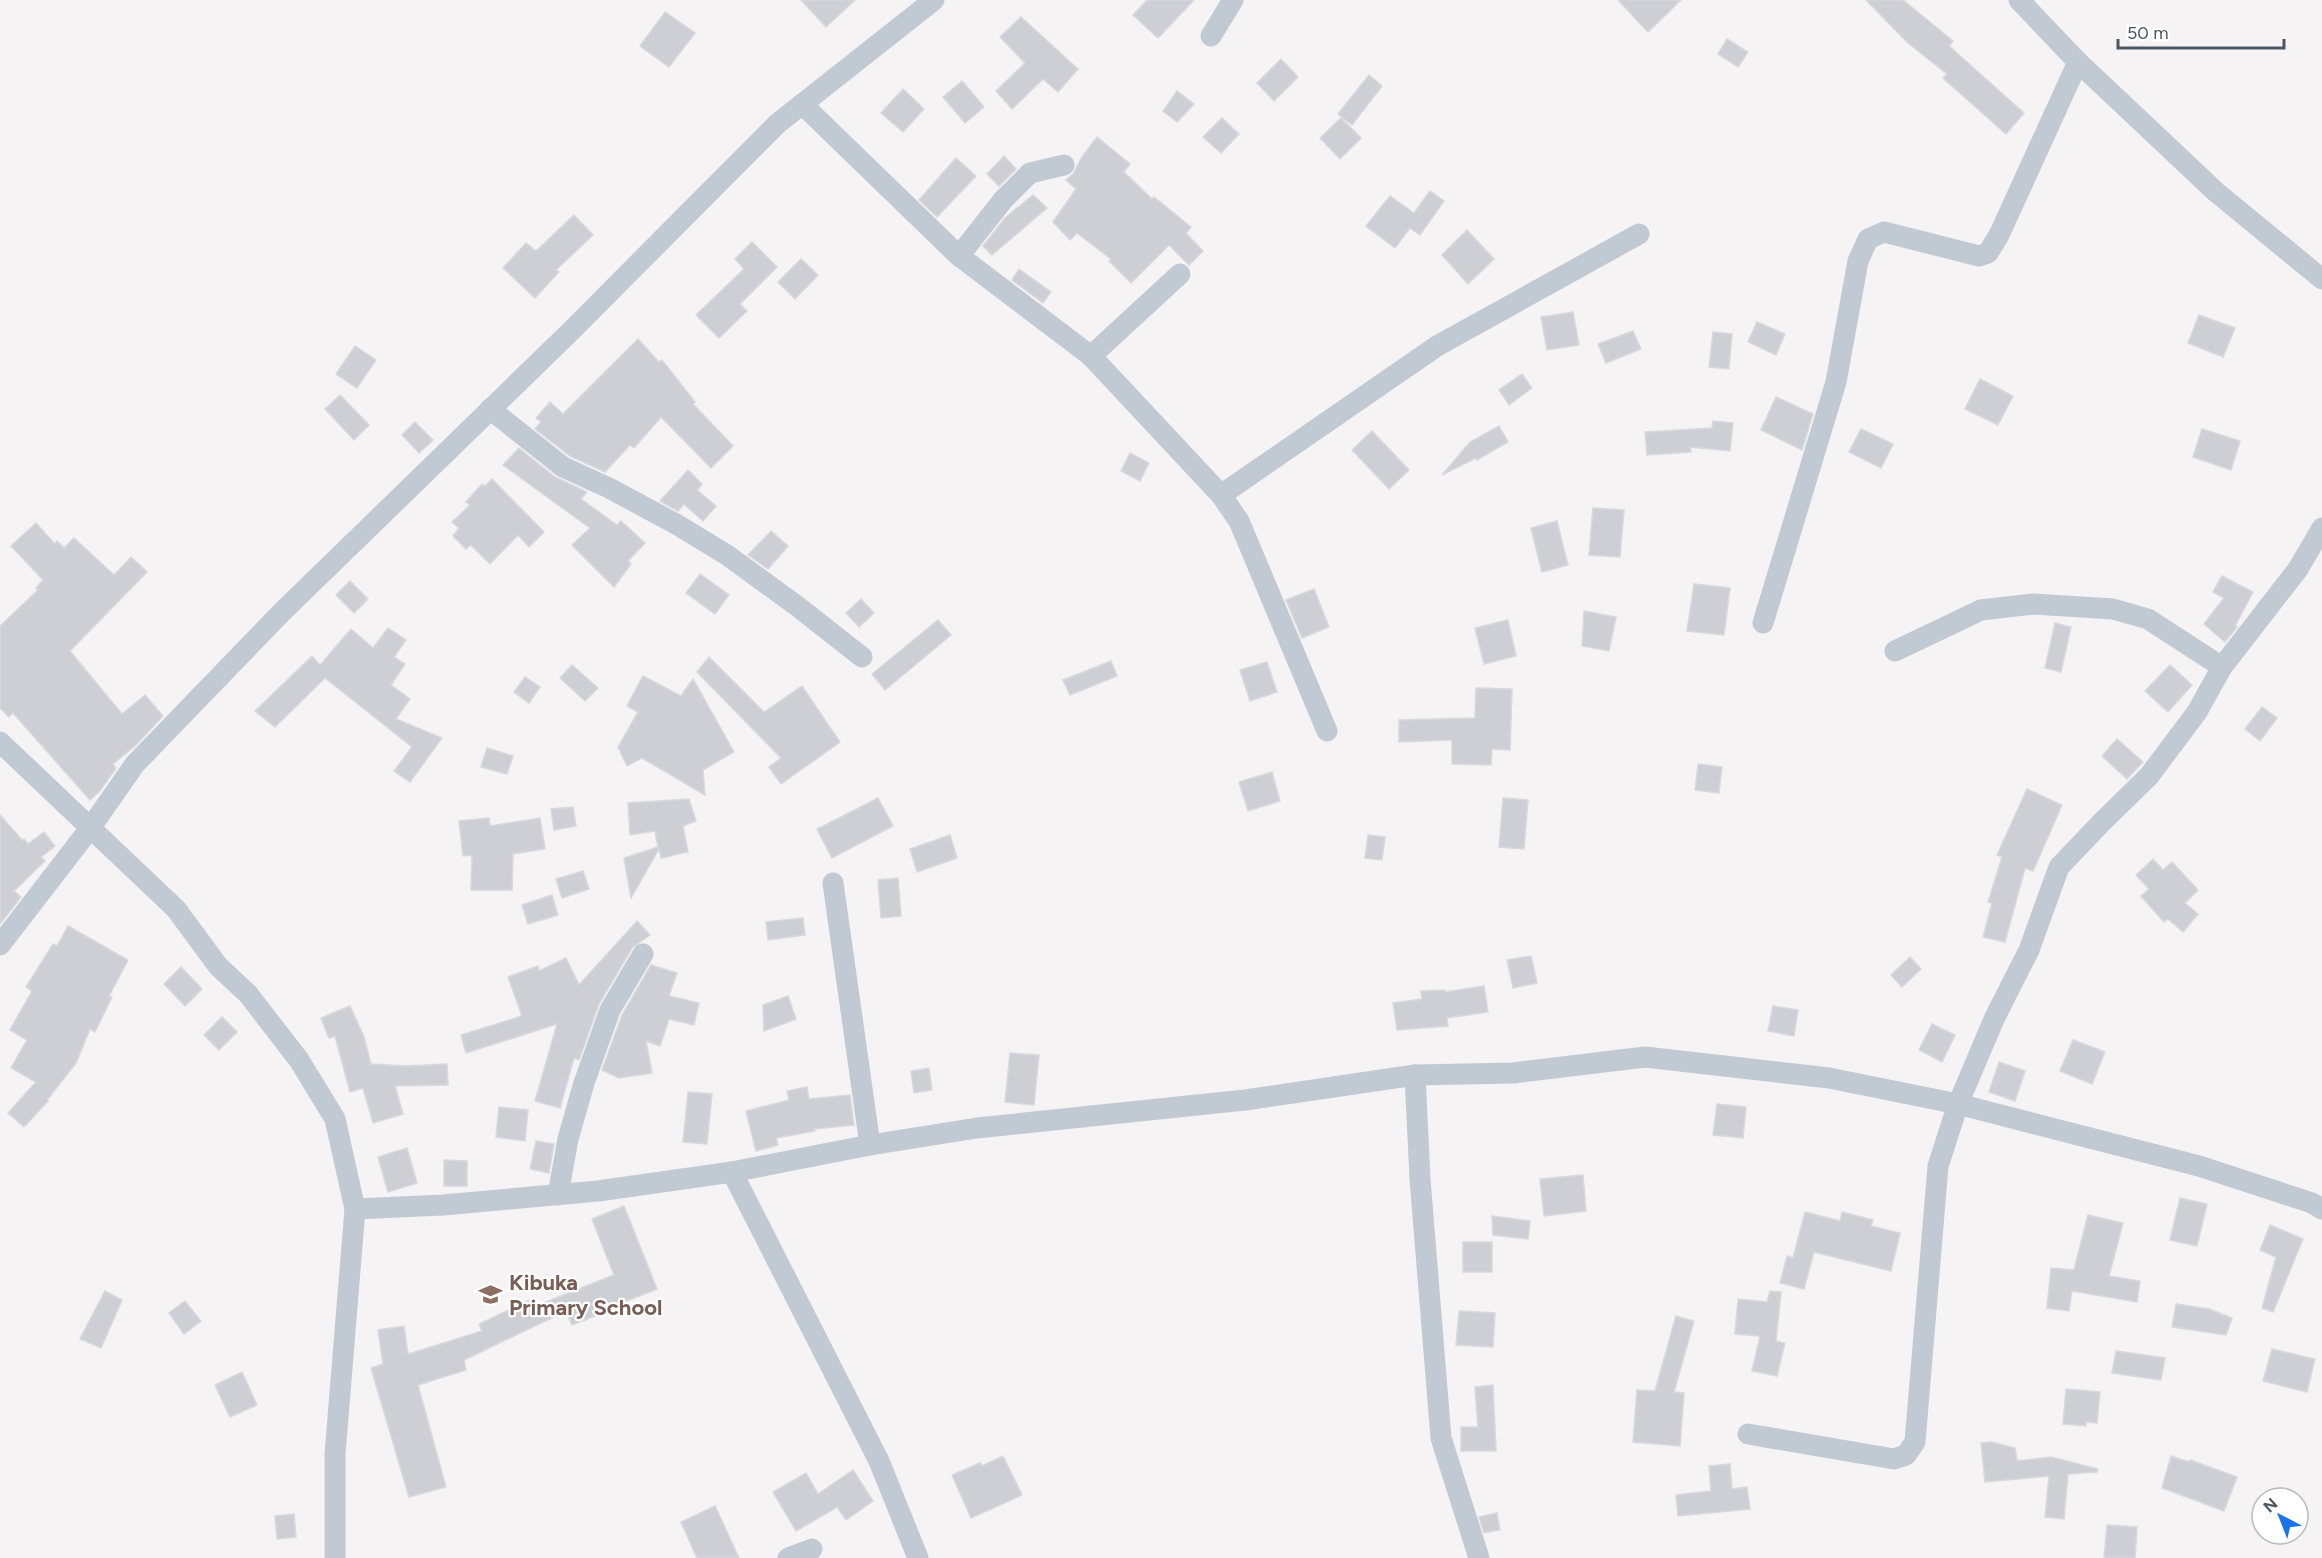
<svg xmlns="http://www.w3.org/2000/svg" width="2322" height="1558" viewBox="0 0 2322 1558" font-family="Figtree,sans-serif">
	<rect width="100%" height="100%" fill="#f5f3f3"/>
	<!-- building -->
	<g fill="#cdcfd5" stroke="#d7d9de" stroke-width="1.5">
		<polygon points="801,0 855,0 826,27"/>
		<polygon points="1147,0 1194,0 1158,38 1133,15"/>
		<polygon points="1618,0 1681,0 1648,32"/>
		<polygon points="1866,0 1903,0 1953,41 1949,46 2024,113 2006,134 1943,78 1947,74 1908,43"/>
		<polygon points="665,12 695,33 669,67 640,46"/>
		<polygon points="1021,17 1078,69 1058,92 1043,79 1012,109 996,91 1025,63 1000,37"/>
		<polygon points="1727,39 1748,52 1738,67 1718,54"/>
		<polygon points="1281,59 1298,77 1274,101 1257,83"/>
		<polygon points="1369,75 1382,86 1352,125 1338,114"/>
		<polygon points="962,81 984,107 965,123 943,97"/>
		<polygon points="903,89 924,109 903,132 881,113"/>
		<polygon points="1177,91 1194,104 1177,122 1163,111"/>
		<polygon points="1222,118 1239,134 1221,153 1203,137"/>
		<polygon points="1341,118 1361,138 1340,159 1320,138"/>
		<polygon points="1097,137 1130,164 1124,172 1152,199 1154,197 1191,227 1186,233 1203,251 1189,265 1169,245 1131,283 1109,261 1111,259 1077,233 1070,240 1053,222 1076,189 1066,180 1073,174 1082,157"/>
		<polygon points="1004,156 1016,169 999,186 987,174"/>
		<polygon points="956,158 976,176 937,217 919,200"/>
		<polygon points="1430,191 1444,201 1420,235 1410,228 1395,248 1366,226 1390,196 1414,213"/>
		<polygon points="1033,195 1047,208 992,255 983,246 1005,218"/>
		<polygon points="574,215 593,235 556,270 559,272 535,298 503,268 526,243 536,251"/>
		<polygon points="1467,230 1494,259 1468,284 1442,255"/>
		<polygon points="752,242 777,267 740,304 747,311 719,338 696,315 744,269 735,259"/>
		<polygon points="801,259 818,275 795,299 778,282"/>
		<polygon points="1019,269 1051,292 1043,303 1012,280"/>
		<polygon points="1573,312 1579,345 1547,350 1541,317"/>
		<polygon points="2199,315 2235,328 2223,357 2188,343"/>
		<polygon points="1757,322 1785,334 1776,355 1748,342"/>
		<polygon points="1633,331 1641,349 1606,363 1598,344"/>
		<polygon points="1713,332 1732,334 1729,369 1709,367"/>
		<polygon points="638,339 659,362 662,360 695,402 693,404 733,446 711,468 661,417 634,448 630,445 605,472 570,456 535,429 541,422 536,418 550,402 563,414"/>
		<polygon points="355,346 376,360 357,388 336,374"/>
		<polygon points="1522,374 1532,388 1509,405 1499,390"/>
		<polygon points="1980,379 2013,396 1998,425 1965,409"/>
		<polygon points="340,395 369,425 354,440 325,409"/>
		<polygon points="1776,397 1813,414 1802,450 1761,430"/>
		<polygon points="1713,421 1733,423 1730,451 1690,447 1691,452 1647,455 1645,432 1712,428"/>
		<polygon points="415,422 433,440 419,453 402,435"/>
		<polygon points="1499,426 1508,442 1477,460 1476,458 1442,475 1470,442"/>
		<polygon points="1861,429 1893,444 1881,468 1849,452"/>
		<polygon points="2202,429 2240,441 2231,470 2193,457"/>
		<polygon points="1372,431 1409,470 1389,489 1352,450"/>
		<polygon points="519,448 555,477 587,492 581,499 617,525 621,521 645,543 628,561 631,564 614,587 572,545 590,528 503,465"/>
		<polygon points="1130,453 1149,463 1140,481 1121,471"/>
		<polygon points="688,470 702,484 697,490 716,506 703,521 684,504 678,511 660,501"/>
		<polygon points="492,479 544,532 529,547 518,535 490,564 471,545 466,549 453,536 459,528 452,522 470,505 466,502 482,484 485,486"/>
		<polygon points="1593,508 1624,510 1620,557 1589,555"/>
		<polygon points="1557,521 1568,565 1542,572 1531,528"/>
		<polygon points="36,523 55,544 57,541 64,548 74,538 114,575 131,557 147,572 70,651 122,714 145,695 163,716 136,745 113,764 116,768 100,791 90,800 13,713 9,717 0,708 0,626 38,590 36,588 43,580 11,546"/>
		<polygon points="771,531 788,546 768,569 748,555"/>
		<polygon points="700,574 729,595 715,614 686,593"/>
		<polygon points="2222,576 2253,592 2235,626 2237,627 2225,642 2204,624 2224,598 2213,592"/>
		<polygon points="350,581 368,599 354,613 336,595"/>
		<polygon points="1694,584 1730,588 1724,635 1687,631"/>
		<polygon points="1314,589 1329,627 1302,638 1286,600"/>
		<polygon points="861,599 874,613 859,627 846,613"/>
		<polygon points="1584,611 1616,617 1609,651 1582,646"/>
		<polygon points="938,620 951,635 885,690 872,674"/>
		<polygon points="1508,620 1516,656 1484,664 1475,628"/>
		<polygon points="2055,623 2071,627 2061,672 2045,668"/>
		<polygon points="388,628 406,640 394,657 405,664 391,685 410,699 396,719 442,738 410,782 394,771 412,747 325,678 275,727 255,711 312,656 320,665 351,629 373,648"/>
		<polygon points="709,657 764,712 802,686 840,742 781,784 769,767 781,758 697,672"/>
		<polygon points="1111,661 1117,676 1070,695 1063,680"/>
		<polygon points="1267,662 1277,692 1250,701 1240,670"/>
		<polygon points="572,665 598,688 585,701 560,678"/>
		<polygon points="2170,665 2192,685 2168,712 2145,691"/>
		<polygon points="643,676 681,696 693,679 734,752 703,770 705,795 642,758 627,766 618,747 638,712 627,706"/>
		<polygon points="525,677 540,687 529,703 514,692"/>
		<polygon points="1476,688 1512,689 1510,750 1492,749 1491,765 1452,764 1452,740 1399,742 1399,720 1475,718"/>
		<polygon points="2262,707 2277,718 2260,741 2245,729"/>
		<polygon points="2117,739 2143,762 2127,779 2102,756"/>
		<polygon points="487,748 513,756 507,774 481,767"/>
		<polygon points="1698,764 1722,767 1719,793 1695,790"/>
		<polygon points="1272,772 1280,801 1248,811 1239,782"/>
		<polygon points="2027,789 2062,805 2033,871 2025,868 2005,942 1983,937 1992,903 1988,902 2002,857 1997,855"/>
		<polygon points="878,798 893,826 832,858 817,829"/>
		<polygon points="1503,798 1528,800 1524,849 1499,847"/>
		<polygon points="689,799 696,821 683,826 688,852 661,858 659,849 631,898 624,858 658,847 655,831 630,835 628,803"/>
		<polygon points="573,807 576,826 554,830 551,809"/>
		<polygon points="0,815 23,841 24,839 28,844 44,832 55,846 41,857 45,861 14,891 21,897 0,924"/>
		<polygon points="489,818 490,826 540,818 545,849 513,854 512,890 471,890 472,855 463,856 459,821"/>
		<polygon points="950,835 957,858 917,872 910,849"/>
		<polygon points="1368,835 1385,837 1382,860 1365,858"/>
		<polygon points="2153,859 2163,870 2172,862 2198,890 2185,903 2198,914 2183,932 2168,919 2164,922 2141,896 2149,889 2136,875"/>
		<polygon points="583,871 589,889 562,898 556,879"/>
		<polygon points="898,878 901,916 881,918 878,880"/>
		<polygon points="552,895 558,915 528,924 522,905"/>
		<polygon points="803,918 805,935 768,940 766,922"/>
		<polygon points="637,921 650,935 632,948 599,1004 579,1060 574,1058 560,1108 535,1101 557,1024 466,1053 461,1035 522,1016 508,977 538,966 539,971 566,958 579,985"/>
		<polygon points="68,926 128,960 109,996 112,997 95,1032 90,1029 76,1063 47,1100 48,1101 24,1127 8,1113 36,1082 11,1068 27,1040 10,1030 32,991 26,987 53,944 57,946"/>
		<polygon points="1531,956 1537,983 1513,988 1507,960"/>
		<polygon points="1910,957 1921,969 1902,987 1891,975"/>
		<polygon points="651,965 677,973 669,996 699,1003 694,1025 669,1019 660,1046 646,1041 652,1073 619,1078 602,1070 622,1015"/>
		<polygon points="181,967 202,989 185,1006 164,984"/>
		<polygon points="1484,986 1488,1012 1447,1018 1448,1026 1397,1030 1393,1003 1422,999 1421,991 1445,990 1445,992"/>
		<polygon points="788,996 796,1019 764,1031 763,1005"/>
		<polygon points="350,1006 364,1037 371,1064 406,1066 447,1064 448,1085 395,1086 403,1114 373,1123 363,1088 350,1092 335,1036 329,1038 321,1018"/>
		<polygon points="1773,1006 1798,1010 1794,1036 1768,1031"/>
		<polygon points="222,1017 237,1032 219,1050 204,1035"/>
		<polygon points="1932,1024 1955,1035 1942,1062 1919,1050"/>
		<polygon points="2073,1040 2105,1052 2092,1084 2060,1071"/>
		<polygon points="1010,1053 1039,1055 1034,1105 1005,1102"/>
		<polygon points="1999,1062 2025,1071 2015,1101 1989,1092"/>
		<polygon points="929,1068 932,1090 914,1093 911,1071"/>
		<polygon points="807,1087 809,1099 850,1095 854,1125 814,1129 815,1131 776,1138 778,1145 756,1151 746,1111 789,1100 787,1091"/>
		<polygon points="688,1092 712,1094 707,1144 683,1142"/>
		<polygon points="1717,1104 1746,1107 1743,1138 1713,1135"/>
		<polygon points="499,1107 528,1110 525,1141 496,1137"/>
		<polygon points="536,1141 554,1144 549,1173 530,1169"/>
		<polygon points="407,1148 417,1183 388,1192 378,1157"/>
		<polygon points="444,1160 467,1161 467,1186 444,1186"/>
		<polygon points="1583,1175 1586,1211 1544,1216 1540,1179"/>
		<polygon points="2180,1198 2207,1204 2197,1246 2170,1240"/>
		<polygon points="624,1206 657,1289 609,1308 610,1310 572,1325 566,1311 464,1360 466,1370 418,1385 446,1487 409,1497 371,1368 383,1364 378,1330 404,1326 408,1354 482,1331 479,1324 532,1299 536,1306 614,1275 592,1219"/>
		<polygon points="1805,1212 1840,1221 1842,1212 1873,1220 1871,1226 1900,1233 1891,1271 1814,1252 1804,1289 1780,1283 1787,1256 1793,1258"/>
		<polygon points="2088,1215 2123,1223 2109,1276 2140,1281 2137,1302 2072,1291 2069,1311 2047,1308 2051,1268 2074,1270"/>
		<polygon points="1492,1216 1530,1221 1528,1239 1493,1235"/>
		<polygon points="2270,1225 2303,1239 2273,1312 2262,1308 2276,1257 2260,1250"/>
		<rect x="1463" y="1242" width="29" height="30"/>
		<polygon points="105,1291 122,1300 101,1348 80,1339"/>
		<polygon points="1770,1291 1781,1292 1776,1341 1785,1343 1777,1376 1752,1371 1760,1336 1735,1334 1738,1299 1767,1302"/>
		<polygon points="185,1301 201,1321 184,1334 169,1313"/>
		<polygon points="2176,1304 2209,1309 2232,1318 2226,1335 2172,1327"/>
		<polygon points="1459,1311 1495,1313 1493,1347 1456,1345"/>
		<polygon points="1676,1316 1694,1321 1674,1392 1684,1393 1680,1446 1633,1442 1637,1390 1655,1391"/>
		<polygon points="2272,1349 2315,1359 2307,1392 2263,1381"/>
		<polygon points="2116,1351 2165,1358 2161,1380 2112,1373"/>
		<polygon points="242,1372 257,1405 230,1417 215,1385"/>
		<polygon points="1493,1385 1496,1451 1461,1451 1461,1427 1478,1427 1475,1387"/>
		<polygon points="2066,1389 2100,1392 2097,1423 2086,1422 2086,1426 2063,1424"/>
		<polygon points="1991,1442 2015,1448 2017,1461 2051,1457 2098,1469 2097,1472 2068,1474 2064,1519 2045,1517 2049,1476 1985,1482 1981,1443"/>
		<polygon points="1003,1456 1022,1495 971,1518 952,1475 980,1463 982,1466"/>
		<polygon points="2171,1456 2189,1462 2190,1460 2237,1477 2224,1511 2162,1488"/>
		<polygon points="1730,1464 1732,1489 1747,1487 1750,1509 1678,1516 1676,1495 1711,1491 1709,1466"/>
		<polygon points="853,1470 873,1501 846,1520 837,1507 796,1531 773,1492 806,1473 818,1494"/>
		<polygon points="715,1506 739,1558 697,1558 681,1522"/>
		<polygon points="1497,1513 1500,1530 1484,1533 1479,1517"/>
		<polygon points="294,1514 296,1537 277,1539 275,1516"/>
		<polygon points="2107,1525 2137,1527 2135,1558 2104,1558"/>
	</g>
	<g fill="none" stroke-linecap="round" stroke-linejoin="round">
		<!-- minor -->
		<g stroke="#c1cad2" stroke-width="21">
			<polyline points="2019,0 2078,62 2216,192 2322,279"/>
			<polyline points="1211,36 1233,0"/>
			<polyline points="802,104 959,256 1091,356 1221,495 1239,521 1327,731"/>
			<polyline points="959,256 1003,200 1030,173 1064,165"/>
			<polyline points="1091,356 1180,274"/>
			<polyline points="490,409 563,467 609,488 676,524 727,555 797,606 862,657"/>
			<polyline points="1221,495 1437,346 1639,234"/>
			<polyline points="1763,623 1836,382 1858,261 1868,239 1884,232 1979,256 1988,253 1999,235 2078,62"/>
			<polyline points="1895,651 1981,610 2033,604 2113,609 2148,619 2222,667"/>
			<polyline points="0,742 176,909 218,966 248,994 299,1060 335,1119 355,1209 335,1454 335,1558"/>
			<polyline points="833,883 870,1145"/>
			<polyline points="0,945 91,827 135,764 282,612 571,331 777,124 934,0"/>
			<polyline points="1415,1075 1420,1179 1441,1438 1479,1558"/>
			<polyline points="732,1172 879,1461 918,1558"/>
			<polyline points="558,1195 568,1139 584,1083 610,1010 643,954"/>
			<polyline points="355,1209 443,1205 598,1191 732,1172 870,1145 977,1128 1245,1100 1415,1075 1513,1073 1645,1057 1829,1078 1958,1104 2199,1166 2312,1203 2322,1209"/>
			<polyline points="1748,1434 1894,1459 1906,1455 1915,1442 1938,1166 1958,1104 1995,1017 2029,950 2059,867 2102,822 2149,776 2197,712 2222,667 2298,569 2322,528"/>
			<polyline points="788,1558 812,1549"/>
		</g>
	</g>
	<!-- icons -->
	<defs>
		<symbol id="school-bare" viewBox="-9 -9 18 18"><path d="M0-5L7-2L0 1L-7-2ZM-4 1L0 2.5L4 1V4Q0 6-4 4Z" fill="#8d6e63" stroke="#fff" stroke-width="2.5" paint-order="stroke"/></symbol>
	</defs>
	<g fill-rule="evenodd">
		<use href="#school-bare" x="474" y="1278" width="33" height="33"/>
	</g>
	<g text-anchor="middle" stroke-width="4.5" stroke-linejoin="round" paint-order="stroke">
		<!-- education labels -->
		<g font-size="22" font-weight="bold" fill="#785e54" stroke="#fff" text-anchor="start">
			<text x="509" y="1290">Kibuka<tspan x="509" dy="25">Primary School</tspan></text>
		</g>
	</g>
	<!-- north arrow -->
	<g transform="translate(2280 1516) rotate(318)"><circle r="28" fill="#ffffff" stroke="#b7bbc0" stroke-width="1.5"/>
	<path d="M0-4.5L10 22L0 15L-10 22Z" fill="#1a73e8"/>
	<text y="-9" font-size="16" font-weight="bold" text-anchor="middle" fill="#4a5661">N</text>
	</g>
	<!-- scale -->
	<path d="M2118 39v9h166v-9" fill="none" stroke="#4a5661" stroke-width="3"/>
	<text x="2127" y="39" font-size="18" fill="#4a5661" stroke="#ffffff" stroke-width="4.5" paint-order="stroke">50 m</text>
</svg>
